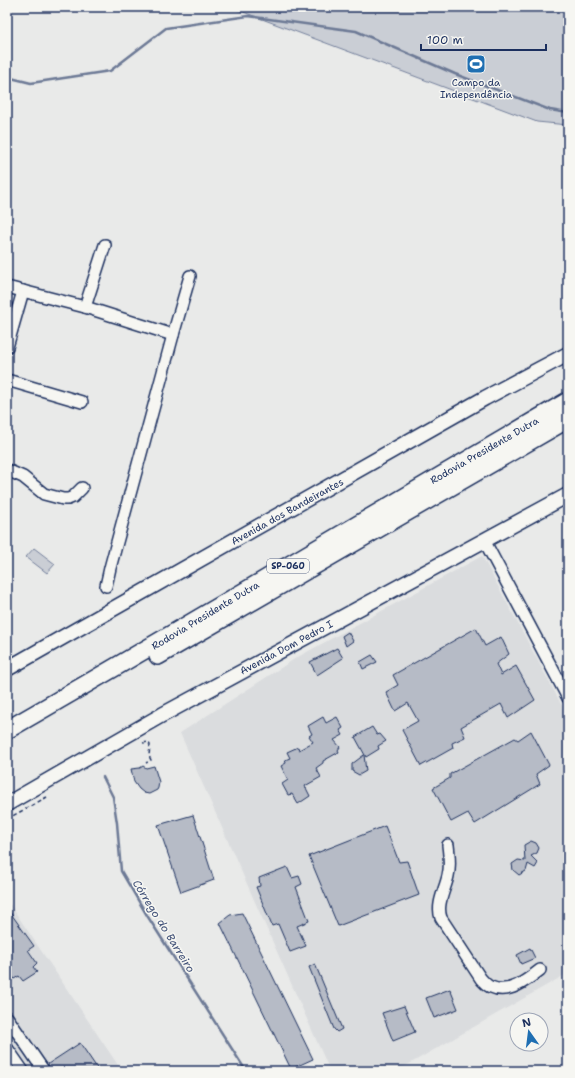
<svg xmlns="http://www.w3.org/2000/svg" width="575" height="1078" viewBox="0 0 575 1078" font-family="'Shantell Sans',sans-serif">
	<rect width="100%" height="100%" fill="#e9eae9"/>
	<filter id="ink" filterUnits="userSpaceOnUse"><feTurbulence type="fractalNoise" baseFrequency=".025" numOctaves="2"/><feDisplacementMap in="SourceGraphic" scale="8" xChannelSelector="R" yChannelSelector="G"/><feConvolveMatrix kernelMatrix="1 2 1 2 8 2 1 2 1" color-interpolation-filters="sRGB"/></filter>
	<g filter="url(#ink)">
		<!-- built -->
		<g fill="#dadcde">
			<polygon points="482,556 568,717 568,973 397,1071 330,1071 180,733 296,658"/>
			<polygon points="7,900 122,1071 7,1071"/>
		</g>
		<!-- green -->
		<g fill="#caced5" stroke="#727e9a">
			<polygon points="230,7 568,7 568,125 537,122"/>
			<polygon points="34,548 55,564 47,573 26,557"/>
		</g>
		<g fill="none" stroke-linecap="round" stroke-linejoin="round">
			<!-- stream -->
			<g stroke="#6c7995" stroke-width="2.5">
				<polyline points="7,77 31,83 110,71 166,28 248,16 356,31 455,74 550,110 568,113"/>
				<polyline points="103,777 113,797 117,823 121,871 148,917 246,1071"/>
			</g>
		</g>
		<!-- building -->
		<g fill="#b6bbc6" stroke="#1b2f5e">
			<polygon points="476,628 485,646 501,637 509,654 496,664 501,675 516,666 535,700 508,718 501,704 461,727 465,737 452,743 453,748 421,766 402,730 418,721 408,703 395,711 386,692 398,685 393,675"/>
			<polygon points="348,632 353,641 346,646 342,636"/>
			<polygon points="337,648 343,658 317,675 310,662"/>
			<polygon points="372,655 377,662 363,669 360,662"/>
			<polygon points="323,717 326,723 337,717 343,728 340,730 343,735 334,740 340,747 338,750 339,752 323,761 323,763 316,768 321,777 305,786 310,796 298,804 292,794 288,795 282,784 288,780 281,766 286,763 285,760 290,758 287,752 298,747 299,750 313,742 309,736 312,734 308,726"/>
			<polygon points="372,727 377,735 380,734 386,741 378,746 379,749 366,757 355,737"/>
			<polygon points="531,731 549,765 536,774 540,784 475,824 468,813 451,822 433,788 450,778 450,774 515,738 518,740"/>
			<polygon points="364,755 366,771 359,775 352,771 352,764"/>
			<polygon points="143,766 146,768 154,766 159,782 158,788 157,790 149,794 144,793 139,789 134,782 131,769 140,768"/>
			<polygon points="193,815 214,880 181,892 158,825"/>
			<polygon points="385,826 399,862 407,861 419,895 338,926 309,856"/>
			<polygon points="531,841 536,843 539,848 537,853 531,856 538,863 535,868 528,864 526,871 519,875 513,870 512,864 518,860 525,861 524,845"/>
			<polygon points="287,867 292,878 299,876 302,884 296,887 309,921 297,926 306,946 290,952 278,924 272,926 256,887 260,886 259,878"/>
			<polygon points="7,908 34,946 28,950 37,963 33,967 37,972 23,981 19,976 14,979 7,966"/>
			<polygon points="242,913 313,1059 291,1069 220,923 230,915"/>
			<polygon points="530,948 535,958 521,964 517,955"/>
			<polygon points="315,964 342,1029 337,1032 334,1029 309,967"/>
			<polygon points="450,989 458,1009 434,1018 426,998"/>
			<polygon points="404,1006 415,1032 393,1041 382,1013"/>
			<polygon points="80,1043 99,1071 51,1071 48,1064"/>
		</g>
		<g fill="none" stroke-linecap="round" stroke-linejoin="round">
			<defs>
				<g id="minor">
					<polyline points="7,287 85,307 173,335"/>
					<polyline points="85,307 105,245"/>
					<polyline points="7,347 23,291"/>
					<polyline points="7,380 82,402"/>
					<polyline points="7,470 23,477 44,494 63,499 68,499 73,497 82,488"/>
					<polyline points="484,540 568,698"/>
					<polyline points="106,586 110,568 173,335 190,276"/>
					<path d="M448 845C449 855 451 865 448 876 445 890 436 904 441 918L481 979C484 982 487 986 491 987 508 995 526 981 540 970"/>
					<polyline points="7,1017 44,1071"/>
					<polyline points="7,1048 23,1071"/>
				</g>
				<g id="major">
					<polyline points="7,669 485,398 568,354"/>
					<polyline points="7,804 162,715 568,495"/>
				</g>
				<g id="highway">
					<polyline points="158,656 568,419"/>
					<path d="M7 730C195 622 381 510 568 401"/>
				</g>
			</defs>
			<!-- minor casing -->
			<use href="#minor" stroke="#1b2f5e" stroke-width="14"/>
			<!-- major casing -->
			<use href="#major" stroke="#1b2f5e" stroke-width="17"/>
			<!-- highway casing -->
			<use href="#highway" stroke="#1b2f5e" stroke-width="20"/>
			<!-- path -->
			<g stroke="#1b2f5e" stroke-width="1.5" stroke-dasharray="4 3" stroke-linecap="butt">
				<polyline points="143,743 148,742 150,745 149,756 151,760 146,763"/>
				<polyline points="7,819 47,797"/>
			</g>
			<!-- minor -->
			<use href="#minor" stroke="#f6f6f2" stroke-width="11"/>
			<!-- major -->
			<use href="#major" stroke="#f6f6f2" stroke-width="14"/>
			<!-- highway -->
			<use href="#highway" stroke="#f6f6f2" stroke-width="17"/>
		</g>
	</g>
	<!-- icons -->
	<defs>
		<symbol id="stadium-square" viewBox="-11 -11 22 22"><rect x="-9" y="-9" width="18" height="18" rx="4" fill="#1f6fb2" stroke="#f6f6f2"/><path d="M0-5a6.5 5 0 1 0 0 10a6.5 5 0 1 0 0-10ZM-3.5-1.8h7v3.6h-7Z" fill="#fff"/></symbol>
	</defs>
	<g fill-rule="evenodd">
		<use href="#stadium-square" x="465" y="53" width="22" height="22"/>
	</g>
	<g text-anchor="middle" stroke-width="3" stroke-linejoin="round" paint-order="stroke">
		<!-- shield labels -->
		<rect fill="#f6f6f2" stroke="#5d6b8a" stroke-width="1" x="267" y="559" width="42" height="14" rx="3"/>
		<g font-size="9" font-weight="bold" fill="#1b2f5e">
			<text x="288" y="569">SP-060</text>
		</g>
		<!-- poi labels -->
		<g font-size="10" fill="#1b2f5e" stroke="#f6f6f2">
			<text x="476" y="86">Campo da<tspan x="476" dy="12">Independência</tspan></text>
		</g>
		<!-- street labels -->
		<g font-size="10" fill="#1b2f5e" stroke="#f6f6f2">
			<text transform="translate(484 450) rotate(-30)" y="4">Rodovia Presidente Dutra</text>
			<text transform="translate(287 511) rotate(-29)" y="4">Avenida dos Bandeirantes</text>
			<text transform="translate(205 615) rotate(-31)" y="4">Rodovia Presidente Dutra</text>
			<text transform="translate(286 647) rotate(-28)" y="4">Avenida Dom Pedro I</text>
		</g>
		<!-- water labels -->
		<g font-size="11" font-style="italic" fill="#44547a" stroke="#f6f6f2">
			<text transform="translate(164 926) rotate(58)" y="4">Córrego do Barreiro</text>
		</g>
	</g>
	<!-- margin -->
	<rect width="575" height="1078" fill="none" stroke="#f6f6f2" stroke-width="24"/>
	<rect x="12" y="12" width="551" height="1054" fill="none" stroke="#1b2f5e" stroke-width="1.5" filter="url(#ink)"/>
	<!-- north arrow -->
	<g transform="translate(529 1032) rotate(346)"><circle r="19" fill="#f6f6f2" stroke="#9ea6b7"/>
	<path d="M0-3L7 15L0 10L-7 15Z" fill="#1f6fb2"/>
	<text y="-6" font-size="11" font-weight="bold" text-anchor="middle" fill="#1b2f5e">N</text>
	</g>
	<!-- scale -->
	<path d="M421 44v6h125v-6" fill="none" stroke="#1b2f5e" stroke-width="2"/>
	<text x="427" y="44" font-size="12" fill="#1b2f5e" stroke="#f6f6f2" stroke-width="3" paint-order="stroke">100 m</text>
</svg>
